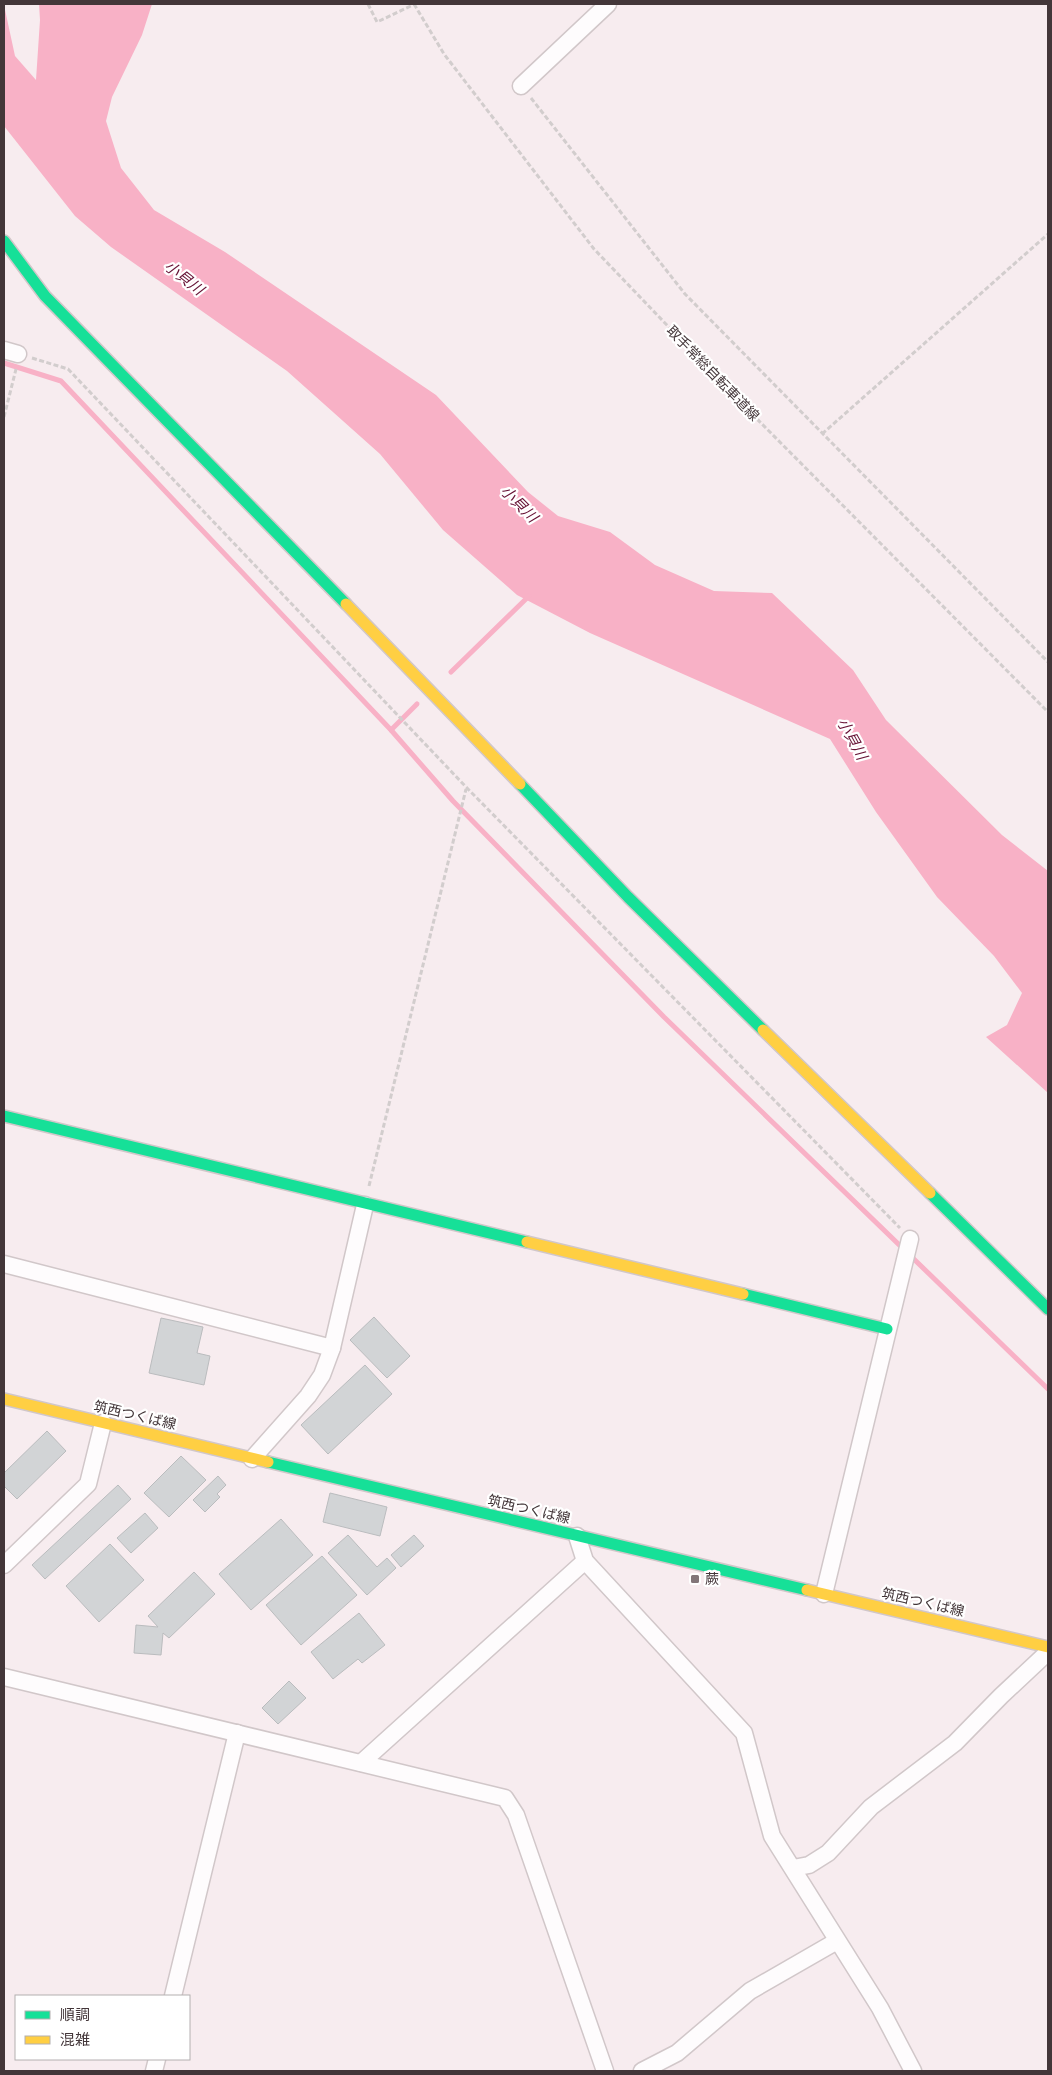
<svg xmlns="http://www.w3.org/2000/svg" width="1052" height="2075" viewBox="0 0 1052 2075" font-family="Ubuntu,'Noto Sans JP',sans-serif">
	<rect width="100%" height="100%" fill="#f7ecef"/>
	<!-- water -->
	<polygon fill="#f8b1c6" points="39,4 152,4 142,35 112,97 106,121 121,168 154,210 225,252 436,395 528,492 558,516 610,532 655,565 714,591 772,593 853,670 886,720 1002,835 1048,871 1048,1093 986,1037 1007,1025 1022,993 994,956 937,897 876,812 830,739 590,633 517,595 443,530 380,454 287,371 111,247 75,216 4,126 4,5 15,56 36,80 40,20"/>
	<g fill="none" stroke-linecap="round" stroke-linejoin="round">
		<!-- stream -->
		<g stroke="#f8b1c6" stroke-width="5">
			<polyline points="4,363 61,381 391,730 453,801 664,1017 1048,1389"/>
			<polyline points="451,672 529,596"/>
			<polyline points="391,730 417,704"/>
		</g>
	</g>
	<!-- building -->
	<g fill="#d2d4d6" stroke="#babcbe">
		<polygon points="374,1317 410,1356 387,1378 350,1340"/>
		<polygon points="161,1318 203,1327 197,1353 210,1356 204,1385 149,1373"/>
		<polygon points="365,1365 392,1394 328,1454 301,1425"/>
		<polygon points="47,1431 66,1451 17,1499 4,1486 4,1473"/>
		<polygon points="181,1456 206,1480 169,1517 144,1493"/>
		<polygon points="218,1476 226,1485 217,1494 220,1497 205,1512 193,1500"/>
		<polygon points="118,1485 131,1499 45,1579 32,1565"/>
		<polygon points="330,1493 387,1507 380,1536 323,1522"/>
		<polygon points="145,1513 158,1528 131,1553 117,1538"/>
		<polygon points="281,1519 313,1555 251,1610 219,1574"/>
		<polygon points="348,1535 377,1567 387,1558 396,1568 367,1595 328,1553"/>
		<polygon points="414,1535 424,1546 401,1567 391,1555"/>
		<polygon points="110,1544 144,1580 99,1622 66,1586"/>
		<polygon points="322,1556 357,1595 301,1645 266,1605"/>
		<polygon points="194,1572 215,1594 169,1638 163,1633 161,1655 134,1653 136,1625 158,1627 148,1616"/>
		<polygon points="359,1613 385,1645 362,1663 358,1659 333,1679 311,1652"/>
		<polygon points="289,1681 306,1698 278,1724 262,1708"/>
	</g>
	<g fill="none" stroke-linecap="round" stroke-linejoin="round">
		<defs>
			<g id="street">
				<polyline points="521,86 608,4"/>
				<polyline points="4,350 18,354"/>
				<polyline points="4,1264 332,1348"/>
				<polyline points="252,1459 308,1396 322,1375 332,1348 365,1205"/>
				<polyline points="577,1536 585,1561 744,1733 772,1836 880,2008 913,2071"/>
				<polyline points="4,1565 88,1484 103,1423"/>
				<polyline points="824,1594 910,1239"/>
				<polyline points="4,1677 505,1798 516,1815 605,2071"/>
				<polyline points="361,1763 585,1561"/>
				<polyline points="793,1868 809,1865 828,1853 871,1807 955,1743 1001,1696 1048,1652"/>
				<polyline points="173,1996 237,1733"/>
				<polyline points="154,2071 157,2059"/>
				<polyline points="642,2071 677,2053 750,1991 837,1941"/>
			</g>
			<g id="fast">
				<polyline points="4,241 45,296 346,604"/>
				<polyline points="520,784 628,897 763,1030"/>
				<polyline points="4,1116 527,1242"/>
				<polyline points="930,1193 1048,1309"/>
				<polyline points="743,1294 887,1329"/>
				<polyline points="268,1462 807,1590"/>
			</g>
			<g id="slow">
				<polyline points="346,604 520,784"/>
				<polyline points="763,1030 930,1193"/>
				<polyline points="527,1242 743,1294"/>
				<polyline points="4,1399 268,1462"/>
				<polyline points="807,1590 1048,1647"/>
			</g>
		</defs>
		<!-- street casing -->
		<use href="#street" stroke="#d1c7c9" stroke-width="19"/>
		<!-- fast casing -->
		<use href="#fast" stroke="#d1c7c9" stroke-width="14"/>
		<!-- slow casing -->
		<use href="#slow" stroke="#d1c7c9" stroke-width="14"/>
		<!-- path -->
		<g stroke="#d2cdcd" stroke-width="3" stroke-dasharray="5 2.5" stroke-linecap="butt">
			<polyline points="368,4 377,22 415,4"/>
			<polyline points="414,4 444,54 594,249 757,419 1048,712"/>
			<polyline points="531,98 685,294 1048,662"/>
			<polyline points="32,358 68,369 467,788 900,1228"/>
			<polyline points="4,417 16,369"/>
			<polyline points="822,434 1048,234"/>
			<polyline points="369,1186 466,789"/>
		</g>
		<!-- street -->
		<use href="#street" stroke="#fefcfd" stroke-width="16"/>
		<!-- fast -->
		<use href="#fast" stroke="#16e098" stroke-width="11"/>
		<!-- slow -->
		<use href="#slow" stroke="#ffcf43" stroke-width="11"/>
	</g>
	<!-- markers -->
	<rect fill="#827679" stroke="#fff" stroke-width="2" x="690" y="1574" width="10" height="10" rx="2.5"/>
	<g text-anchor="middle" stroke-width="4.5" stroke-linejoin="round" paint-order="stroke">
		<!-- street labels -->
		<g font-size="14" fill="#433639" stroke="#fff">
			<text transform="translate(713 373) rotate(46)" y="5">取手常総自転車道線</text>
			<text transform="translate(135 1415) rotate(13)" y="5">筑西つくば線</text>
			<text transform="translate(529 1509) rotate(13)" y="5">筑西つくば線</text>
			<text transform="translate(923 1602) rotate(13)" y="5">筑西つくば線</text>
		</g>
		<!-- poi labels -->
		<g font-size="14" fill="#433639" stroke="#fff" text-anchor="start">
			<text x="705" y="1584">蕨</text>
		</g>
		<!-- water labels -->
		<g font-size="15" font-style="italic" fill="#661134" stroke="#fff">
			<text transform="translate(184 278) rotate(38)" y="5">小貝川</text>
			<text transform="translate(519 504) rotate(45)" y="5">小貝川</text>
			<text transform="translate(852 739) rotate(61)" y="5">小貝川</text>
		</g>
	</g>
	<!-- border -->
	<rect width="1052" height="2075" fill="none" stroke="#433639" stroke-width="10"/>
	<!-- legend -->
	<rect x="15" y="1995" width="175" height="65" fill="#ffffff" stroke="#b4afb0"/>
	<rect x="25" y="2011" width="25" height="8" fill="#16e098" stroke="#b4afb0"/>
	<text x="60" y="2020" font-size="15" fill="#433639">順調</text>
	<rect x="25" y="2036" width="25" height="8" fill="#ffcf43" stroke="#b4afb0"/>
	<text x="60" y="2045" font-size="15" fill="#433639">混雑</text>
</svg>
